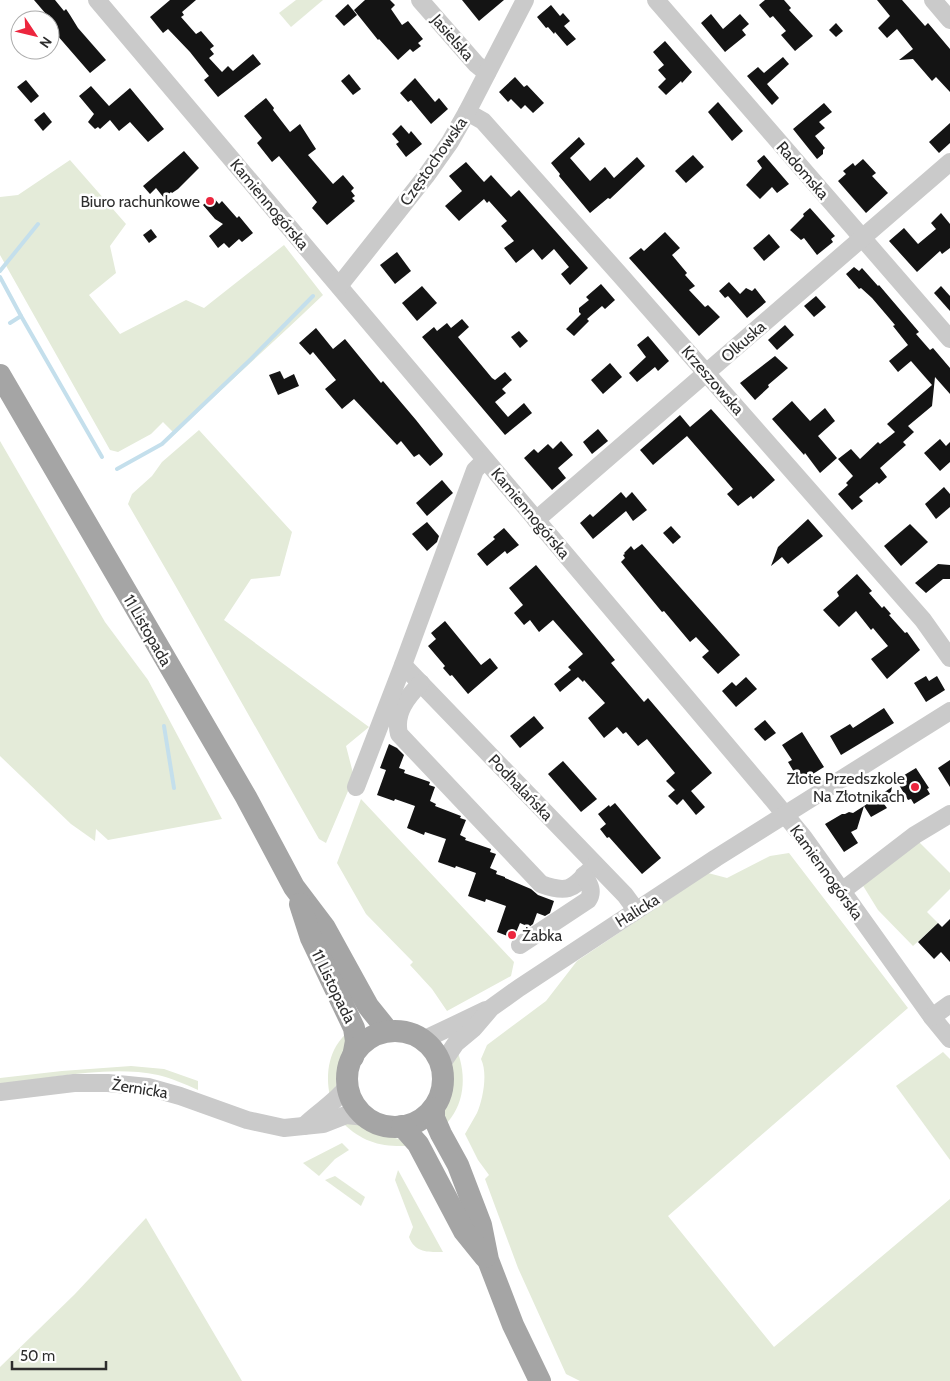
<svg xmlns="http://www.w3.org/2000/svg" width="950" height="1381" viewBox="0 0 950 1381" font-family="Cabin,sans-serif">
	<rect width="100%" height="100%" fill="#fff"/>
	<!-- green -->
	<g fill="#e4ebd9">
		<polygon points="296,0 323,0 291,27 279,13"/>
		<path d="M70 160 126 224 110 246 116 273 89 295 120 334 186 300 204 308 284 245 323 295C274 342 223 387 175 434L163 422 151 434 118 452 110 450 0 255V197L18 195Z"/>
		<polygon points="199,430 292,532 280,576 251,579 224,620 369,727 346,746 354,777 326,843 319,839 175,585 128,504 132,494 152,476 162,462"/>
		<polygon points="0,441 105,622 148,680 222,819 108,840 96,829 95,841 71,824 0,756"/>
		<polygon points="361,799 514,962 511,976 447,1011 432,989 410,965 413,962 366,914 337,863"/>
		<polygon points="919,842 950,873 950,889 927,912 938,923 913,946 878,910 862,884"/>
		<path d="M789 853 908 1008 668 1216 774 1347 950 1199V1381H580L566 1374 518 1268 485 1179 489 1175 478 1160 465 1134C469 1127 473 1120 477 1113 483 1099 488 1073 481 1059L487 1045 546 1001 577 961 708 873 727 878 770 856Z"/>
		<path d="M348 1032 345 1051 338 1069 336 1086 330 1096C325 1073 329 1048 348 1032Z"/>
		<path d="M457 1050C467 1076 465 1106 444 1126V1112L449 1100 453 1082 452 1063Z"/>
		<polygon points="943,1052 950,1059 950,1160 896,1086"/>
		<path d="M131 1066 164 1069 198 1081V1090C185 1084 171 1078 158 1075 108 1065 49 1078 0 1086V1078L62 1071Z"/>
		<path d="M343 1123 358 1124 379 1134 399 1139 407 1146C381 1147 362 1142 343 1123Z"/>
		<polygon points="342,1143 349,1150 335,1159 319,1176 303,1163"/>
		<path d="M398 1170 443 1252C428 1252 415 1253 409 1237L413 1227 395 1180Z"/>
		<polygon points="335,1176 365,1197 361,1206 325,1180"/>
		<polygon points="146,1218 242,1381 0,1381 0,1367 75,1294"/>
	</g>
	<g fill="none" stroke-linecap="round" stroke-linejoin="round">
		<!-- stream -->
		<g stroke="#c4dfec" stroke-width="4">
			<polyline points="0,271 38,224"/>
			<polyline points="0,277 21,316 10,323"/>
			<polyline points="21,316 102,457"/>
			<polyline points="117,469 162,444 251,359 313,296"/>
			<polyline points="164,726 174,788"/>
		</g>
	</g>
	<!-- building -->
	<g fill="#141414">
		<polygon points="34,0 55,0 64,11 66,9 70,15 78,28 106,60 90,73 50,27 50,20 39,20 46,14"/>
		<polygon points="170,0 196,0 182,12 184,15 181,17 196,34 201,31 214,46 210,49 214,54 209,58 222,72 228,66 233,71 253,54 261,64 218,97 204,80 209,76 190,52 168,29 163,33 150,17"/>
		<polygon points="365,0 390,0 395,5 391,9 402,25 408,21 423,39 418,43 421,46 413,52 410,49 398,60 379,39 378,40 354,10"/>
		<polygon points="462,0 504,0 479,21"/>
		<polygon points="765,0 784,0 791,8 789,10 813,36 795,51 781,35 786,31 773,16 770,18 759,5"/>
		<polygon points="877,0 902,0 925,26 928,23 950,49 950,92 936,77 932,81 913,59 899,60 913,49 897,29 887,38 878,28 890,16"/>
		<polygon points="348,4 357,15 344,26 335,16"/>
		<polygon points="551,5 560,16 563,13 570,21 564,26 576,39 567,46 555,32 554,34 548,27 546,28 537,17"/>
		<polygon points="711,14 723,29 740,14 749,24 742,30 746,35 725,52 701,23"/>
		<polygon points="836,23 843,31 836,37 829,30"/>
		<polygon points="665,41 692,72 682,83 681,81 666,95 658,87 666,79 658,70 664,65 653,52"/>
		<polygon points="783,57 789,64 767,84 779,98 772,105 747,76 758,67 764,73"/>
		<polygon points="349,74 361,89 353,95 341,81"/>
		<polygon points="515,77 524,87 527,85 544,103 533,113 525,105 521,109 511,99 508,102 499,92"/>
		<polygon points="415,78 435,102 439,98 448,109 431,124 411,100 408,102 400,93"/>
		<polygon points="26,80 39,96 31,103 17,87"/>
		<polygon points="91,86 109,106 130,88 164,129 148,142 130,122 119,131 110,120 100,129 98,127 95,129 88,122 94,114 79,96"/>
		<polygon points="266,98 274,108 273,110 290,132 300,124 316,149 308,155 333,184 343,175 354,188 351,191 355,196 352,198 355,201 327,225 312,208 317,202 279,156 272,162 257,143 262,138 244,116"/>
		<polygon points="718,102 743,131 732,141 708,112"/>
		<polygon points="824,103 832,112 819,122 825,128 815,136 825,148 823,150 823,154 817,159 793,129"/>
		<polygon points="44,112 52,122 43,131 34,120"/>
		<polygon points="950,123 950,143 939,153 929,142"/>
		<polygon points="401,125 409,134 411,131 422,144 406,157 396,144 399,142 392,134"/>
		<polygon points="579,137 585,144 570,158 590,181 605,167 614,178 637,157 645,166 610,199 608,198 590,213 559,176 560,174 551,163"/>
		<polygon points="184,151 199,168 178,189 172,193 171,192 164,198 156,188 150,194 143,186"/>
		<polygon points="693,155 704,167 686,183 675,171"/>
		<polygon points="764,155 789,184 777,193 772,187 760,199 746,185 762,168 757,161"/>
		<polygon points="863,159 876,173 872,176 888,193 866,213 838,181 846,174 843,171 853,163 855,166"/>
		<polygon points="466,162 484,182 491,175 511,197 519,190 588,268 570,285 561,274 569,267 554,249 542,260 533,249 516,263 504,248 514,241 501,226 507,221 489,201 487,203 484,199 459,221 445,206 462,191 449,176"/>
		<polygon points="213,197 219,204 222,201 237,218 239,216 253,233 242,242 239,239 229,248 224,243 218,248 209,236 223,224 215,219 203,205"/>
		<polygon points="810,208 835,236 831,239 833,242 817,255 804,238 801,240 790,230 804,216 803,214"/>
		<polygon points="941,213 950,224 950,248 942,254 940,251 917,272 889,241 904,228 918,244 936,229 931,223"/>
		<polygon points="151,229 157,237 149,243 143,235"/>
		<polygon points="665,232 680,248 672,255 687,273 685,275 695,286 689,290 705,307 708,305 720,317 699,336 629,258 641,248 644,251"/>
		<polygon points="769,234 780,247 764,261 753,248"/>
		<polygon points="397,252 411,271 395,284 380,265"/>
		<polygon points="854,267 859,271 862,268 878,286 879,285 919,332 916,334 930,350 933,348 950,368 950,394 935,377 932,406 908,426 914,432 903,442 906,445 880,468 887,477 879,484 877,482 859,497 863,501 852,510 838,494 848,485 846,483 853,476 838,459 851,449 860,459 878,442 880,444 895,432 887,424 932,385 911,361 898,372 889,361 908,345 893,326 895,325 872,298 861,288 859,289 846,274"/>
		<polygon points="729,282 740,294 746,288 752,291 755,288 766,302 747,318 728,296 725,298 719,291"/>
		<polygon points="601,284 615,300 605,309 602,306 587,319 589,321 574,336 566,329 581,314 579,312 579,308 589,300 586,297"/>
		<polygon points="422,286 437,303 417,321 402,303"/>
		<polygon points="941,286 950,296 950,311 934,293"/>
		<polygon points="816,296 826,307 814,317 804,306"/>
		<polygon points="462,319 469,327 458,337 492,378 495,380 505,372 512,380 502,389 506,393 495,402 508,417 524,403 532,413 505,435 422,337 434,327 437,331 447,323 451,328"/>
		<polygon points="785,325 794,335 777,350 768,340"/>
		<polygon points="316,328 333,349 345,339 381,383 383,381 416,420 443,454 442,456 430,466 419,454 414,457 401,441 397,445 354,399 342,409 325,389 336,380 313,352 310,355 299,343"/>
		<polygon points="519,331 528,341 520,348 511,337"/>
		<polygon points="648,336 669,361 658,371 655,367 637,382 629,373 646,357 637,345"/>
		<polygon points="775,356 788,368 768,385 769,387 755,400 740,383"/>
		<polygon points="610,363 622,377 603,394 591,380"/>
		<polygon points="280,371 284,379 294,374 299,386 278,395 269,375"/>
		<polygon points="792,401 810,421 825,408 835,421 818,436 837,458 820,473 805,453 804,455 772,419"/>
		<polygon points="711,409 775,480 753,499 751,496 738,506 727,494 733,489 687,436 653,465 640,450 680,415 690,427"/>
		<polygon points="598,429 608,441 592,454 583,442"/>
		<polygon points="940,439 946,446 950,442 950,462 940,471 924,453"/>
		<polygon points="561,441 573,455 558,468 566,478 552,490 524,458 534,449 538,453 548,444 553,449"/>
		<polygon points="442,480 453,493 427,516 416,503"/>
		<polygon points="944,487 950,494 950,507 936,519 925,504"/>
		<polygon points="621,492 626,498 632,492 647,510 633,521 626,511 593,539 580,523 590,514 593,517"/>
		<polygon points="808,519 823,536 788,564 782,557 771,566 778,547"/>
		<polygon points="427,522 439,536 437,542 427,551 412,534"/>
		<polygon points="910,524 928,542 901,566 884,546"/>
		<polygon points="671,526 681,537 673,544 663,533"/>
		<polygon points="504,528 519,545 507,554 505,551 487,566 477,554 495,539 493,537"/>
		<polygon points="642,544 740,655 718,674 702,657 709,651 696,637 690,642 664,611 662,612 621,562 625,558 623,555 625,554 624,553 631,546 634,550"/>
		<polygon points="938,564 950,565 950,579 943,579 926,593 915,583"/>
		<polygon points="536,565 615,660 611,663 644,702 648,698 712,773 691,791 705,807 696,815 683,799 677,805 668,796 675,790 666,781 675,773 647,739 638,746 626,732 623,734 617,727 604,738 588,718 605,703 584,680 583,682 578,677 560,692 554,684 571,670 568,667 583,654 553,620 539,632 530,620 524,625 514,613 523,605 509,588"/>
		<polygon points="857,574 872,591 869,593 882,608 884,606 891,614 889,615 905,633 907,632 920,650 887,679 871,659 888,646 873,628 871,630 856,611 839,627 823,610 839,596 837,592"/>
		<polygon points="445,621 481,665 490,658 498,668 468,694 452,675 450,676 443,668 445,666 428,646 436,639 431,633"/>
		<polygon points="926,676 929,681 937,676 945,690 926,702 914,683"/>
		<polygon points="746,677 757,689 736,707 722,691 732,682 736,686"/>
		<polygon points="884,708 894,723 841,755 830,736 850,724 853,728"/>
		<polygon points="534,716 544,728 520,748 510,736"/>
		<polygon points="765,720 776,733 765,741 754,729"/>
		<polygon points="802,732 824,767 800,782 788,762 792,760 782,745"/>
		<polygon points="389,744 397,748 404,755 399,768 405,770 404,773 430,782 429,785 435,787 430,801 436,804 435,806 461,816 460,818 466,820 460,835 466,838 465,840 491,849 490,852 496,854 490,868 497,871 496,874 505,877 505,878 531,889 538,895 554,901 550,913 545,916 537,913 533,924 529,927 520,923 515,935 513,938 497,932 506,906 486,899 485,902 468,896 476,873 456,866 455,868 438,862 446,839 425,832 424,835 407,828 415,806 395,799 394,801 377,795 386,770 380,768"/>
		<polygon points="950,760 950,787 938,768"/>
		<polygon points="563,761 597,799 581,812 548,774"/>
		<polygon points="916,768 929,788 927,789 930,794 914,804 911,799 908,800 896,780"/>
		<polygon points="892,787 889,801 884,804 887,808 871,817 864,806"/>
		<polygon points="615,803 661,858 642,874 609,837 607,838 600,829 606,824 598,814 609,805 610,807"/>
		<polygon points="864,806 857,829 851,832 858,843 844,852 825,824 842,814 845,814 849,812 853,813"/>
		<polygon points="950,919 950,962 941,952 934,959 918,942 938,923 942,927"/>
	</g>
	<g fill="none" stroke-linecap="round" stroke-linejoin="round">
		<!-- minor -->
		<g stroke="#cacaca" stroke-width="18">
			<polyline points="97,0 773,800 804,838 932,1017 950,1039"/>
			<polyline points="420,0 476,64 487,73"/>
			<polyline points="656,0 950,339"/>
			<polyline points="933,0 950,20"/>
			<polyline points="467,112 483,121 621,276 923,620 950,658"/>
			<polyline points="339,286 426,176 450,142 467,112 525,0"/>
			<polyline points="536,520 950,162"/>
			<polyline points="403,665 625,895 636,910"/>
			<path d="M421 683C407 697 394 713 399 734L541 884C573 896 574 885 595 865"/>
			<polyline points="356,787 403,665 475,470 485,460"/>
			<polyline points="842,891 915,835 950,814"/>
			<path d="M520 945 588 900C594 891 589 884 584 875"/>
			<polyline points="932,1017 950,1004"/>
			<polyline points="423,1040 486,1010"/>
			<polyline points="441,1065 456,1043 474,1028 491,1008 519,988 716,858 950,711"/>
			<polyline points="0,1092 74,1083 108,1083 148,1087 180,1096 247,1120 284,1128 323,1124 346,1115 366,1117"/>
			<path d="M304 1126C318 1112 336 1102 348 1086"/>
		</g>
		<!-- major -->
		<g stroke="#a5a5a5" stroke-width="22">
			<polyline points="0,375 246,797 294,887 325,928 368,1006 388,1031"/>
			<polyline points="300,904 311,938 354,1028 356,1041 353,1057"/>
			<circle cx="395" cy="1079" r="48"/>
			<polyline points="434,1108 434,1118 441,1134 458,1165 481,1225 488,1260 513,1325 540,1381"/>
			<polyline points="402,1126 418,1144 464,1231 485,1257"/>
		</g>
	</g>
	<!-- markers -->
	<g fill="#ec263e" stroke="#fff" stroke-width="2">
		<circle cx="210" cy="201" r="5"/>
		<circle cx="915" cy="787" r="5"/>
		<circle cx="512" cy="935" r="5"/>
	</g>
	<g text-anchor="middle" stroke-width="5" stroke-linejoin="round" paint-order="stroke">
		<!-- street labels -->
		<g font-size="16" fill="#2d2d2d" stroke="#fff">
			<text transform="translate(453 37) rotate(49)" y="6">Jasielska</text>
			<text transform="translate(433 161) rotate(-55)" y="6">Częstochowska</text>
			<text transform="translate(803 170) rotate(49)" y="6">Radomska</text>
			<text transform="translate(270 204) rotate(50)" y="6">Kamiennogórska</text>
			<text transform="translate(743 341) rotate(-41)" y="6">Olkuska</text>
			<text transform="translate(713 380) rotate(49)" y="6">Krzeszowska</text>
			<text transform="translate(531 513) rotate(50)" y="6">Kamiennogórska</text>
			<text transform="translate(148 630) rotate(60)" y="6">11 Listopada</text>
			<text transform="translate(521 787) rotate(46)" y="6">Podhalańska</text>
			<text transform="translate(827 872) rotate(54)" y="6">Kamiennogórska</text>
			<text transform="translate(637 910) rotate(-32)" y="6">Halicka</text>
			<text transform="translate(334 986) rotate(64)" y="6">11 Listopada</text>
			<text transform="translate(140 1088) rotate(9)" y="6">Żernicka</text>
		</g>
		<!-- poi labels -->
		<g font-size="16" fill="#2d2d2d" stroke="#fff" text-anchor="end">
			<text x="200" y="207">Biuro rachunkowe</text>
			<text x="905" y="784">Złote Przedszkole<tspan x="905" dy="18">Na Złotnikach</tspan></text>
			<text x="522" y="941" text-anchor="start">Żabka</text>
		</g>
	</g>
	<!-- north arrow -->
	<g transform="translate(35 35) rotate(125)"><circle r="24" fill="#ffffff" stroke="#ababab"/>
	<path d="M0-4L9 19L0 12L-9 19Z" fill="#ec263e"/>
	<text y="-8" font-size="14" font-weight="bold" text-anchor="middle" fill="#2d2d2d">N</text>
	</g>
	<!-- scale -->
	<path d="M12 1361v8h94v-8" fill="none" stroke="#2d2d2d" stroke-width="2.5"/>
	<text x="20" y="1361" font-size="15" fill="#2d2d2d" stroke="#ffffff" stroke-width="4" paint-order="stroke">50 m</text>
</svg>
